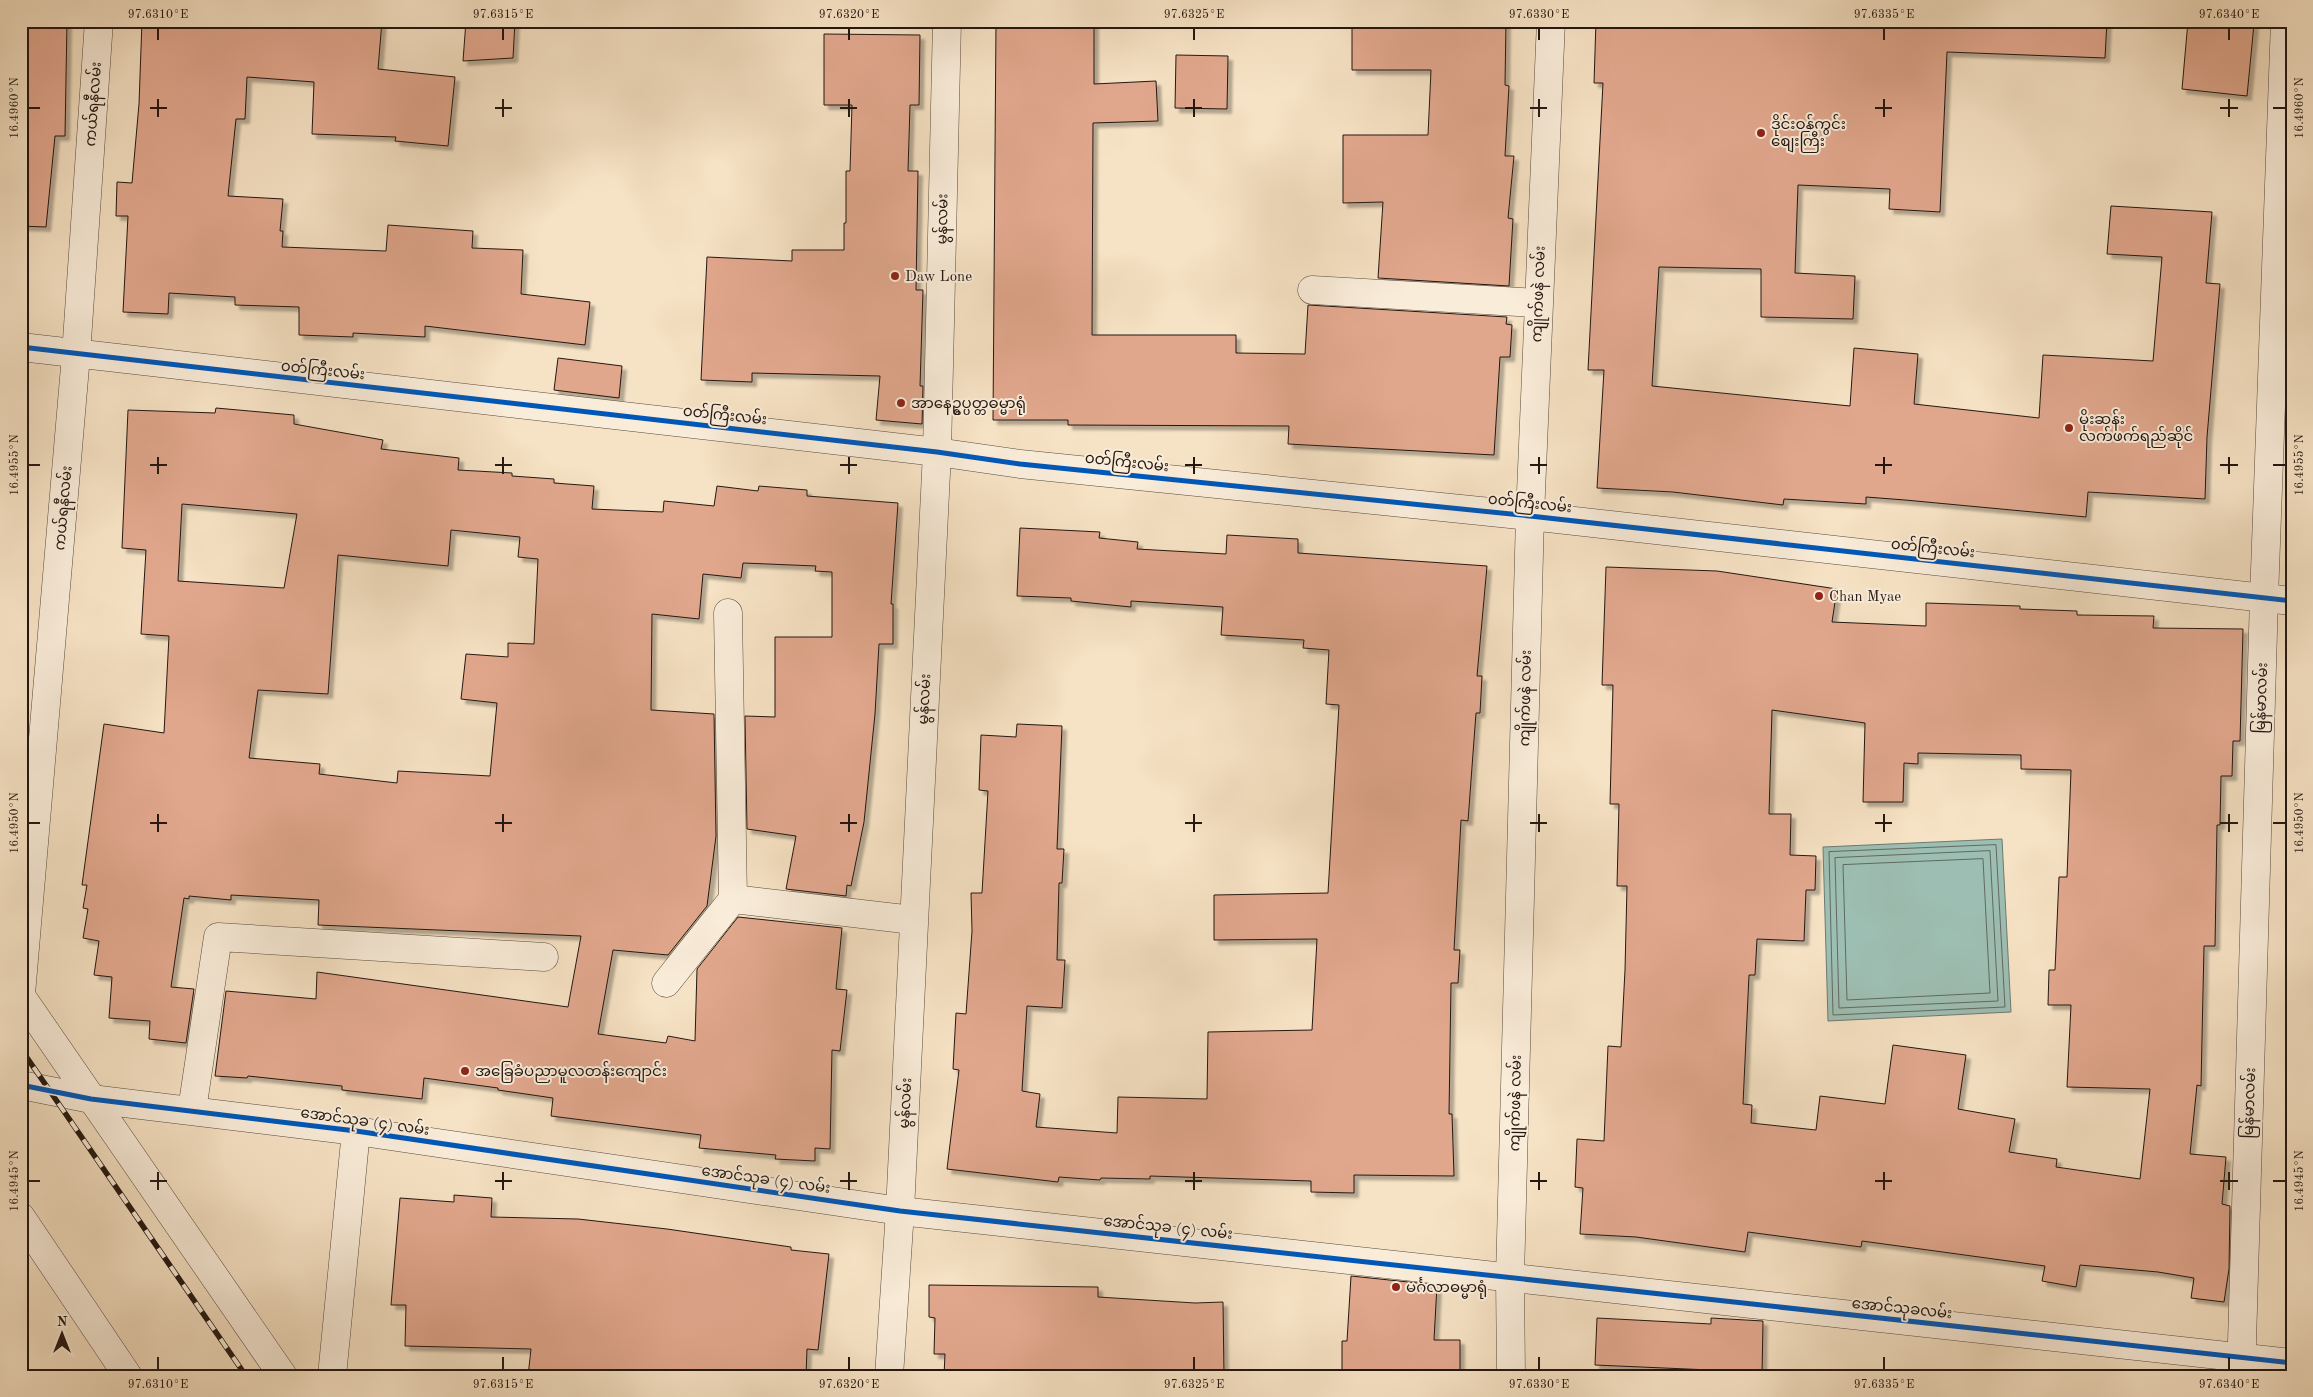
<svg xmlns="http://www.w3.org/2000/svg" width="2313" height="1397" viewBox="0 0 2313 1397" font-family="'Old Standard TT','Noto Sans Myanmar',serif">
	<defs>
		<filter id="shadow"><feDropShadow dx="4.5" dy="4.5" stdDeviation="1" flood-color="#0004"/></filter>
	</defs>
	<rect width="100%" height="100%" fill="#f6e2c4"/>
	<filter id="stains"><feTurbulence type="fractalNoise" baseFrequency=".004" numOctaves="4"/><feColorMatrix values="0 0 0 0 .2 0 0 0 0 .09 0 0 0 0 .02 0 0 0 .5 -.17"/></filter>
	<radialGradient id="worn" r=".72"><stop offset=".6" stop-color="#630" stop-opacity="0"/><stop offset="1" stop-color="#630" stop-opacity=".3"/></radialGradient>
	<!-- water -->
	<polygon fill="#9dbeb2" stroke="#6c7b72" points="2002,839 2011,1012 1828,1021 1823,847"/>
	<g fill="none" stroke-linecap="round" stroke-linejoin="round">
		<!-- shore -->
		<g stroke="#606a62" stroke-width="1">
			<polygon points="1996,845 2005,1007 1833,1015 1829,852"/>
			<polygon points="1990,851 1998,1001 1839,1008 1835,858"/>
			<polygon points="1983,859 1990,993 1847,1000 1843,865"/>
		</g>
	</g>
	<!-- building -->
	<g fill="#e1a78d" stroke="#231711" fill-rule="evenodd" filter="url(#shadow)">
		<polygon points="21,21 67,21 65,136 55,136 46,227 21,226"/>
		<polygon points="142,21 382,21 378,69 455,77 448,146 395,141 396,137 312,134 314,82 247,77 245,119 236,119 228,196 283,199 280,231 283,231 282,247 386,251 388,225 473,231 472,248 523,250 521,294 590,302 585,345 425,326 425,337 353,333 353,337 299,335 299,307 235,305 235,297 169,293 168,314 123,312 128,216 116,216 117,182 132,183 139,104"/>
		<polygon points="466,21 515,21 513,58 463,61"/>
		<polygon points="996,21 1094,21 1094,84 1156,81 1158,121 1093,123 1092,335 1236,335 1236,353 1305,354 1308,305 1507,317 1506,324 1512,325 1510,357 1500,357 1494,455 1288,444 1289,426 1068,425 1068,420 993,420"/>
		<polygon points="1352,21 1506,21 1505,85 1509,86 1505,156 1514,156 1508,218 1513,219 1509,286 1378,278 1383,202 1343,203 1343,135 1428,135 1431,70 1352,70"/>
		<polygon points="1596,21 2107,21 2105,58 1947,52 1940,212 1889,209 1890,189 1798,185 1795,273 1855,276 1853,319 1761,317 1761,269 1659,267 1652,386 1850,406 1854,348 1918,354 1914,404 2039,418 2043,355 2153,361 2162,257 2107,254 2111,206 2212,212 2206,283 2220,284 2207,437 2205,499 2088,492 2086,517 1905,500 1866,497 1866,504 1784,499 1783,505 1673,492 1597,488 1604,370 1588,370 1603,83 1594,83"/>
		<polygon points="2188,21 2254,24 2247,96 2182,89"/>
		<polygon points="824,34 920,35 919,105 910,105 908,171 918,171 916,290 923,290 920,386 923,386 922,424 876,420 880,376 752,373 752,382 701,380 707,257 792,261 792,250 844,250 844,223 846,223 846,171 850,171 852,105 824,105"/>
		<polygon points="1176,55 1228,56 1227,109 1175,108"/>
		<polygon points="558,358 622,366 619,398 554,390"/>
		<path d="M216 408 294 415V424L383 440 381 449 459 458 458 470 512 473V476L554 479V483L594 486 592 509 663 512 664 501 714 506 717 486 758 491 759 486 807 490V496L898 503 891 604H893V644H879L875 714 864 822 851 886 847 885 846 896 786 889 796 836 747 829 745 716 775 717V637H832V572L815 571 816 566 743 563 741 578 703 574 699 619 652 614 651 710 714 714 716 836 707 906 668 955 613 950 598 1034 666 1043 668 1036 695 1041 697 969 738 917 842 928 836 989 847 990 840 1051 832 1050 830 1149 815 1148V1161L775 1159 776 1155 699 1148 701 1135 551 1116 553 1098 498 1090V1088L424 1078 422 1099 342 1090V1086L248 1076 247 1078 215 1076 226 991 316 999 317 972 568 1007 581 936 318 925 319 900 231 895V900L189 896V899L184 898 171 987 194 989 186 1043 149 1039 150 1021 109 1018 112 977 94 975 99 941 83 938 88 909 83 908 87 885H82L104 724 164 733 169 636 141 634 146 550 122 548 128 410 215 413ZM182 504 297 514 284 588 178 581ZM451 530 520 537 518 557 538 559 534 644 508 643V657L466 654 461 699 497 703 490 776 398 771 397 783 319 774 320 764 249 758 258 690 328 694 338 555 448 566Z"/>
		<polygon points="1020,528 1100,532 1099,538 1138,542 1137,549 1226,554 1227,535 1298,539 1298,553 1487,566 1477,676 1482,676 1480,713 1476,713 1468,821 1461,820 1454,950 1460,950 1458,983 1451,983 1449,1114 1452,1114 1454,1176 1354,1175 1354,1193 1311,1192 1311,1181 1150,1176 1150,1179 1101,1178 1100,1180 1059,1177 1058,1182 947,1169 959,1070 953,1069 956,1013 966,1014 972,931 971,893 982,893 988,791 979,790 981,735 1016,737 1017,724 1062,726 1057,849 1064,849 1062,883 1059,883 1057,960 1065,960 1062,1008 1027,1006 1022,1091 1040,1094 1036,1127 1117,1133 1118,1097 1207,1099 1208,1032 1312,1030 1317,939 1214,940 1214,895 1328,893 1339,705 1326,704 1329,650 1303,648 1304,640 1221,635 1223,607 1131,601 1131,607 1071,601 1071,598 1017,596"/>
		<path d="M1606 567 1717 571 1837 589 1832 622 1926 626V603L2020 606V609L2077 611V615L2154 616 2153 628 2243 629 2240 741H2233L2232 776H2221L2220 825H2217L2215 946H2204L2201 1086 2197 1085 2190 1154 2226 1157 2222 1204 2230 1206 2229 1269 2224 1302 2191 1298 2194 1278 2158 1272 2080 1265 2076 1287 2042 1281 2045 1266 1862 1241 1861 1247 1748 1232 1745 1252 1636 1237 1580 1234 1583 1188 1575 1187 1577 1139 1604 1141 1608 1046 1621 1047 1625 970 1627 886H1617L1619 804H1610L1613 685H1602ZM1772 710 1865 723 1863 802H1903L1904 763 1918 764V753L2021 755V769L2071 770 2067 877H2059L2055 970H2049L2048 1005H2071L2067 1087 2150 1089 2140 1179 2056 1167 2057 1159 2009 1152 2015 1119 1958 1109 1966 1055 1893 1045 1885 1104 1820 1096 1816 1130 1751 1123 1752 1105 1743 1104 1749 975H1755L1757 939 1804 941 1806 890H1815L1816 856 1790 855 1791 814H1769Z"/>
		<polygon points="454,1195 492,1198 491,1217 578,1219 667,1229 791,1247 791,1250 829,1254 818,1350 807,1349 806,1376 528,1376 531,1349 405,1346 406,1305 391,1305 400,1198 454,1202"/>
		<polygon points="1351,1276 1437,1285 1434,1340 1460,1340 1460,1376 1342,1376 1342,1341 1347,1341"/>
		<polygon points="929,1285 1098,1287 1098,1297 1195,1303 1223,1302 1224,1376 944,1376 945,1354 934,1354 935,1318 929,1317"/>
		<polygon points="1597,1318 1711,1324 1711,1318 1763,1321 1762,1376 1710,1376 1710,1370 1595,1365"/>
	</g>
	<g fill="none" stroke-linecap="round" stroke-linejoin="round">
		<defs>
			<g id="minor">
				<polyline points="1312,290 1537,303"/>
				<polyline points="21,347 937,452 1020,464 1530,516 2292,601"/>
				<polyline points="733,899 913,920"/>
				<polyline points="666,983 733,899 728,613"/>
				<polyline points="21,994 76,355 99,21"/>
				<polyline points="21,996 283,1376"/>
				<polyline points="21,1085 91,1099 356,1131 900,1211 2292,1363"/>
				<polyline points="192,1110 218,937 544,957"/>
				<polyline points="21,1217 128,1376"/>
				<polyline points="332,1376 356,1131"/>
				<polyline points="889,1376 900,1211 937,452 947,21"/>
				<polyline points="1511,1376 1510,1277 1530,516 1551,21"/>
				<polyline points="2241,1376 2264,598 2285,21"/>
			</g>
		</defs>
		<!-- minor casing -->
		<use href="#minor" stroke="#584a3e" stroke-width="29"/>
		<!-- minor -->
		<use href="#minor" stroke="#f9ecd9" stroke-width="28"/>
		<defs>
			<polyline id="rail" points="21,1049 246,1376"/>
		</defs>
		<!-- rail casing -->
		<use href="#rail" stroke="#231711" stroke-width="5.5"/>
		<!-- rail -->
		<use href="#rail" stroke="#f9ecd9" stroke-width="4" stroke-dasharray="11" stroke-linecap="butt"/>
		<defs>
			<g id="cycleway">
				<polyline points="21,347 937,452 1020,464 1530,516 2292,601"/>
				<polyline points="21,1085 91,1099 356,1131 900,1211 2292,1363"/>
			</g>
		</defs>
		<!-- cycleway casing -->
		<use href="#cycleway" stroke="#f9ecd9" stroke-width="8"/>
		<!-- cycleway -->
		<use href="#cycleway" stroke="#0057b8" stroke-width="5"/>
	</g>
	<!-- ticks -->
	<path fill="none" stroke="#231711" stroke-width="2" d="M158 28V40M503 28V40M849 28V40M1194 28V40M1539 28V40M1884 28V40M2229 28V40M158 99V117M503 99V117M849 99V117M1194 99V117M1539 99V117M1884 99V117M2229 99V117M28 108H40M150 108H167M495 108H512M840 108H857M1185 108H1202M1530 108H1547M1875 108H1892M2220 108H2238M2273 108H2286M158 457V474M503 457V474M849 457V474M1194 457V474M1539 457V474M1884 457V474M2229 457V474M28 465H40M150 465H167M495 465H512M840 465H857M1185 465H1202M1530 465H1547M1875 465H1892M2220 465H2238M2273 465H2286M158 814V832M503 814V832M849 814V832M1194 814V832M1539 814V832M1884 814V832M2229 814V832M28 823H40M150 823H167M495 823H512M840 823H857M1185 823H1202M1530 823H1547M1875 823H1892M2220 823H2238M2273 823H2286M158 1172V1190M503 1172V1190M849 1172V1190M1194 1172V1190M1539 1172V1190M1884 1172V1190M2229 1172V1190M28 1181H40M150 1181H167M495 1181H512M840 1181H857M1185 1181H1202M1530 1181H1547M1875 1181H1892M2220 1181H2238M2273 1181H2286M158 1357V1370M503 1357V1370M849 1357V1370M1194 1357V1370M1539 1357V1370M1884 1357V1370M2229 1357V1370"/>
	<!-- markers -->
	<g fill="#8f2418" stroke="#f9ecd9" stroke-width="2">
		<circle cx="1761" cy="133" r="5"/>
		<circle cx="895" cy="276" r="5"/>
		<circle cx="901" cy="403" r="5"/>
		<circle cx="2069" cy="428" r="5"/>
		<circle cx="1819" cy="596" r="5"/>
		<circle cx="465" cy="1071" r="5"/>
		<circle cx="1396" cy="1287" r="5"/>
	</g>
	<g text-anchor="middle" stroke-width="4" stroke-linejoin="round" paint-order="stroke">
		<!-- street labels -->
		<g font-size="15" fill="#231711" stroke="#f9ecd9">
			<text transform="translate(93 104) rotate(-86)" y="5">ကယ်ရနီလမ်း</text>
			<text transform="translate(942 219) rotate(-89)" y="5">မွန်လမ်း</text>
			<text transform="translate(1538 294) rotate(-88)" y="5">ကျိုက်ဖနဲ လမ်း</text>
			<text transform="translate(323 370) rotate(6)" y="5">၀တ်ကြီးလမ်း</text>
			<text transform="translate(725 415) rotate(6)" y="5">၀တ်ကြီးလမ်း</text>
			<text transform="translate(1127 462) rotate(6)" y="5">၀တ်ကြီးလမ်း</text>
			<text transform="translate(1530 503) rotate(6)" y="5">၀တ်ကြီးလမ်း</text>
			<text transform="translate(63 508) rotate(-85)" y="5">ကယ်ရနီလမ်း</text>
			<text transform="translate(1933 548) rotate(6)" y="5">၀တ်ကြီးလမ်း</text>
			<text transform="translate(1525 698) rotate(-89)" y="5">ကျိုက်ဖနဲ လမ်း</text>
			<text transform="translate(2261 698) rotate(-88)" y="5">မြန်မာလမ်း</text>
			<text transform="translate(924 699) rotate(-87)" y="5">မွန်လမ်း</text>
			<text transform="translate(905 1103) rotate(-87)" y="5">မွန်လမ်း</text>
			<text transform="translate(1515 1103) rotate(-89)" y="5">ကျိုက်ဖနဲ လမ်း</text>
			<text transform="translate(2249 1103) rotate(-88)" y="5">မြန်မာလမ်း</text>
			<text transform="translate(365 1121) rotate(8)" y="5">အောင်သုခ (၄) လမ်း</text>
			<text transform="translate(766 1179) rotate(8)" y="5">အောင်သုခ (၄) လမ်း</text>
			<text transform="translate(1168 1227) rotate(6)" y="5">အောင်သုခ (၄) လမ်း</text>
			<text transform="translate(1902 1308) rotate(6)" y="5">အောင်သုခလမ်း</text>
		</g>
		<!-- poi labels -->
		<g font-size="15" fill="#231711" stroke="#f9ecd9" text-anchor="start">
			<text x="1771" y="129">ဒိုင်းဝန်ကွင်း<tspan x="1771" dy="17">စျေးကြီး</tspan></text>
			<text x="905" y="281">Daw Lone</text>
			<text x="911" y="408">အာနေဥ္စပ္ပတ္တဓမ္မာရုံ</text>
			<text x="2079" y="424">မိုးဆန်း<tspan x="2079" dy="17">လက်ဖက်ရည်ဆိုင်</tspan></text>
			<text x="1829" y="601">Chan Myae</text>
			<text x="475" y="1076">အခြေခံပညာမူလတန်းကျောင်း</text>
			<text x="1406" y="1292">မင်္ဂလာဓမ္မာရုံ</text>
		</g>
	</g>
	<!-- margin -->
	<rect width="2313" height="1397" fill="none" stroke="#f6e2c4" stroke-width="55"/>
	<!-- north arrow -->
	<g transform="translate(62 1334)" stroke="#f9ecd9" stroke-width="4" paint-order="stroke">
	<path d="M0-4L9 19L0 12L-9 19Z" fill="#231711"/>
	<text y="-8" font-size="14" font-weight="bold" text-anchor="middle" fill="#231711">N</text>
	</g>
	<rect x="28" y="28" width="2258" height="1342" fill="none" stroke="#231711" stroke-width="2"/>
	<g font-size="12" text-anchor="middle" fill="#231711">
		<text x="158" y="18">97.6310°E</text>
		<text x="503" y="18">97.6315°E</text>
		<text x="849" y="18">97.6320°E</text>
		<text x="1194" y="18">97.6325°E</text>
		<text x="1539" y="18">97.6330°E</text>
		<text x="1884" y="18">97.6335°E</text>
		<text x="2229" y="18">97.6340°E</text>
		<text transform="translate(14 108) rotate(-90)" y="4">16.4960°N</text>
		<text transform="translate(2299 108) rotate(-90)" y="4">16.4960°N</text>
		<text transform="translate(14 465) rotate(-90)" y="4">16.4955°N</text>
		<text transform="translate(2299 465) rotate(-90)" y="4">16.4955°N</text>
		<text transform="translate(14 823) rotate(-90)" y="4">16.4950°N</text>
		<text transform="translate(2299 823) rotate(-90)" y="4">16.4950°N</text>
		<text transform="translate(14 1181) rotate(-90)" y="4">16.4945°N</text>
		<text transform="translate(2299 1181) rotate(-90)" y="4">16.4945°N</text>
		<text x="158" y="1388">97.6310°E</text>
		<text x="503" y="1388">97.6315°E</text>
		<text x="849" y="1388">97.6320°E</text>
		<text x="1194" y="1388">97.6325°E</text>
		<text x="1539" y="1388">97.6330°E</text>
		<text x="1884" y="1388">97.6335°E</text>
		<text x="2229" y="1388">97.6340°E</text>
	</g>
	<rect width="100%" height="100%" filter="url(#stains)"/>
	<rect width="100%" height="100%" fill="url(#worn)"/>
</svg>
